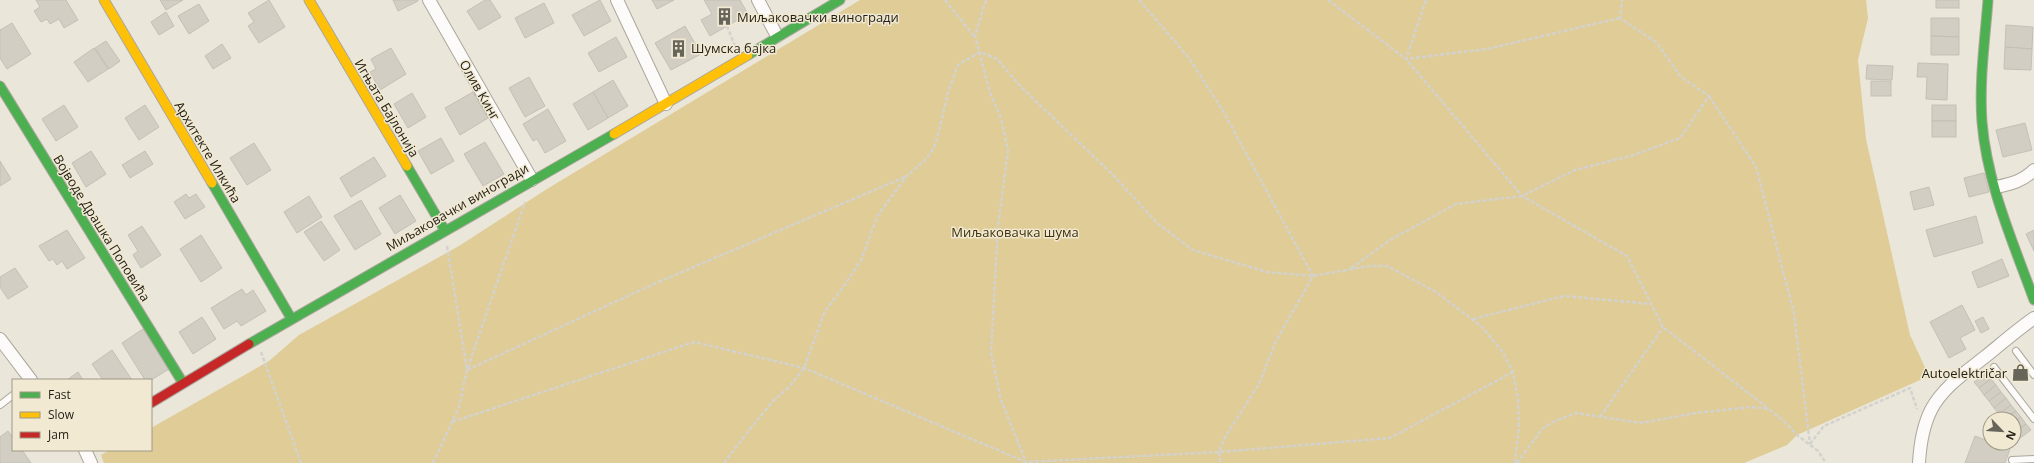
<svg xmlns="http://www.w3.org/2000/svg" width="2034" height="463" viewBox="0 0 2034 463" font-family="'Open Sans',sans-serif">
	<rect width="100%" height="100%" fill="#eae6d9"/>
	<!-- forest -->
	<polygon fill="#dfcc96" points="860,0 1866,0 1868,18 1858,60 1866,139 1910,335 1929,376 1797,435 1787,445 1744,463 104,463 101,455 110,450 151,450 151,428 269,361 299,335 459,246 547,189"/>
	<!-- building -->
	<g fill="#d2cec4" stroke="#c4c0b6">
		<polygon points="36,0 66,0 78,20 64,28 59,19 50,24 47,19 41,22 34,11 40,7"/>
		<polygon points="160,0 183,0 166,10"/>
		<polygon points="269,0 285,27 259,43 248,26 254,22 248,13"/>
		<polygon points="393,0 418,0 418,1 398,11"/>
		<polygon points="485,0 490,0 501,17 479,30 467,11"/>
		<polygon points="600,0 611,21 584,36 572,15"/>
		<polygon points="652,0 674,0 657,9"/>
		<polygon points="704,0 740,0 748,14 710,36 701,20 712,14"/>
		<rect x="1936" y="0" width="23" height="8"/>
		<polygon points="544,3 554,23 525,38 515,18"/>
		<polygon points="199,4 209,21 189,34 178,16"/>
		<polygon points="166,12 174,26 159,35 151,22"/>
		<polygon points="1931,18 1959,18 1959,37 1931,36"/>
		<polygon points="12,23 31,54 7,69 0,58 0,30"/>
		<polygon points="2006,25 2033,27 2032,49 2005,47"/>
		<polygon points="685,26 701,54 671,70 655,43"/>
		<polygon points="1931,36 1959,37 1959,55 1931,55"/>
		<polygon points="616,37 627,57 599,72 588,53"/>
		<polygon points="106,41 120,61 109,69 95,48"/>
		<polygon points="222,44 231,58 213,69 205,56"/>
		<polygon points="2005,47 2032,49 2031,70 2004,69"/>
		<polygon points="94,48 108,69 88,82 74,62"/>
		<polygon points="391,48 406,74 380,90 370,72 376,69 371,59"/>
		<polygon points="1918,63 1948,64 1947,100 1926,99 1927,77 1917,77"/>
		<polygon points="1867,65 1893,66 1892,80 1866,79"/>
		<polygon points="529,77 545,106 525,117 509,88"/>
		<polygon points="613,80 628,106 608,118 593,92"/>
		<rect x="1871" y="81" width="20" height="15"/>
		<polygon points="473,92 488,118 460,135 445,108"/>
		<polygon points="593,92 608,118 588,130 573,104"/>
		<polygon points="412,93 426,117 408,128 394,104"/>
		<polygon points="64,105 78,127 56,141 42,119"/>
		<polygon points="145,105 159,127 139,140 125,118"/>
		<rect x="1932" y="105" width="24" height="16"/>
		<polygon points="548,109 566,141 545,153 537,139 533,141 523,124"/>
		<rect x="1932" y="121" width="24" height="16"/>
		<polygon points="2025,123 2032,150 2003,157 1996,130"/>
		<polygon points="441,138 454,161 431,174 418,151"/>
		<polygon points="485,142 504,174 483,186 464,154"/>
		<polygon points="254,143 271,170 247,185 230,158"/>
		<polygon points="91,151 106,174 86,187 72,163"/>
		<polygon points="145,151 153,164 130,178 122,165"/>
		<polygon points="374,157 386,176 351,197 340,178"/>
		<polygon points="0,161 11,179 0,186"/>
		<polygon points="1984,173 1989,192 1969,197 1964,178"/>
		<polygon points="1929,187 1934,205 1914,210 1910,192"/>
		<polygon points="186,194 189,198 196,194 205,207 185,219 174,202"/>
		<polygon points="400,195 416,221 395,234 379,208"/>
		<polygon points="309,196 322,217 297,233 284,212"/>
		<polygon points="361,200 381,234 355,250 334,216"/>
		<polygon points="1976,216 1983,243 1934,257 1926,230"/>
		<polygon points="321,221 340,250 324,261 304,232"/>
		<polygon points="142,226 161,255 141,268 133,255 138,251 128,235"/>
		<polygon points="67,230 85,258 67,269 62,261 57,265 53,259 49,261 39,246"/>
		<polygon points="2034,230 2034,251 2026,234"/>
		<polygon points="201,235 222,268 201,282 180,249"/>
		<polygon points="2002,259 2009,276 1978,288 1972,272"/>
		<polygon points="15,268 28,287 8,299 0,287 0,277"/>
		<polygon points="242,289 246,295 253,290 266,311 241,326 237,321 224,329 211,308"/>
		<polygon points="1962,305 1975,330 1960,338 1966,349 1949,358 1930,322"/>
		<polygon points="202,317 216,339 193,354 179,332"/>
		<polygon points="1983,317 1989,329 1981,333 1975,321"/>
		<polygon points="143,329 169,369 151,380 145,380 122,343"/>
		<polygon points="112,350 132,380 103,380 92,364"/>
		<polygon points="78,372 83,380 67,380"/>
		<polygon points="1987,373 1991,379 1979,388 1974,382"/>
		<polygon points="1991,379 1996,385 1984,395 1979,388"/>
		<polygon points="1996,385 2001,392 1989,401 1984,395"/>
		<polygon points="2001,392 2006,398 1994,408 1989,401"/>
		<polygon points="2006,398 2011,405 1999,414 1994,408"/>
		<polygon points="2011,405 2016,411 2003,419 1999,414"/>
		<polygon points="2016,411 2021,417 2014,422 2014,419 2005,419"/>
		<polygon points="2021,417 2026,424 2014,433 2014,422"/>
		<polygon points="2026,424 2031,430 2019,439 2014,433"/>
		<polygon points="8,431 13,438 13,450 22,450 31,463 0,463 0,437"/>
		<polygon points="1975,436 2010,449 2005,463 1965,463"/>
	</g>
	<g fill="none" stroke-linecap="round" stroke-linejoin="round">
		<defs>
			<g id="lane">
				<polyline points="2016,351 2034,375"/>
				<polyline points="1994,367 2034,419"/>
				<polyline points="0,405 13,395"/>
				<polyline points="2012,460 2034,459"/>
			</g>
			<g id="street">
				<polyline points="429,0 532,180"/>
				<polyline points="617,0 666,104"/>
				<polyline points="758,0 777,36"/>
				<path d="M1996 187C2011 184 2023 181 2034 170"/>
				<polyline points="0,339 31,380"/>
				<polyline points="85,450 91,463"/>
				<path d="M1919 463C1920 445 1923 426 1931 410 1943 387 1966 372 1986 356 2002 343 2017 330 2034 318"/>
			</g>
			<g id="fast">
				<path d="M1988 0C1985 40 1979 81 1982 122 1987 184 2013 242 2034 300"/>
				<polyline points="748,55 840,0"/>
				<polyline points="0,86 183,383"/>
				<polyline points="407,166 444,229"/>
				<polyline points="212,183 291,318"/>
				<polyline points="249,344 614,134"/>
			</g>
			<g id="slow">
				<polyline points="104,0 212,183"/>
				<polyline points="309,0 407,166"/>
				<polyline points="614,134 748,55"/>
			</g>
			<polyline id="jam" points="151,403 249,344"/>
		</defs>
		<!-- lane casing -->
		<use href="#lane" stroke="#aba79e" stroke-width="8"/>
		<!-- street casing -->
		<use href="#street" stroke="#aba79e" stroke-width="14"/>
		<!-- fast casing -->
		<use href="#fast" stroke="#aba79e" stroke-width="11"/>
		<!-- slow casing -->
		<use href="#slow" stroke="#aba79e" stroke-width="11"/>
		<!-- jam casing -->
		<use href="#jam" stroke="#aba79e" stroke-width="11"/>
		<!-- path -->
		<g stroke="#d3d2ce" stroke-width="2.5" stroke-dasharray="4 2" stroke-linecap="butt">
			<polyline points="945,0 974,36"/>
			<polyline points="986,0 975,36 990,93 1001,118 1008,151 998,226 991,353 1001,400 1026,462"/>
			<polyline points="1139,0 1189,58 1223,111 1313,276 1276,341 1259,384 1225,437 1219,452 1220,463"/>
			<polyline points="1328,0 1406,59 1487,49 1620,18"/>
			<polyline points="1426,0 1406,59 1522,196 1627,256 1663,327 1769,409"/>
			<polyline points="727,26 735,46"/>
			<polyline points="1709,96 1756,167 1794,313 1810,444"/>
			<polyline points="447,246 467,370 656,283 905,177"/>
			<polyline points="1351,268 1390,240 1456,204 1522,196 1575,170 1634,155 1680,138 1709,96 1681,77 1657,43 1620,18 1622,0"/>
			<polyline points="1473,319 1564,296 1651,304"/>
			<polyline points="261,352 301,463"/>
			<polyline points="1600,417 1663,327"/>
			<polyline points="452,422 694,342 804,368 1026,462 1219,452 1390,438 1513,372"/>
			<polyline points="1810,444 1824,426 1910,388 1917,409"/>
			<polyline points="433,463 459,407 467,370 525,202"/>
			<polyline points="724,463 746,434 773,401 789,387 804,368 825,311 844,286 861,260 878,215 906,177 925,160 932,151 937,139 949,89 958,65 980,52 997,59 1020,86 1115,177 1158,224 1193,250 1267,272 1313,276 1369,266 1387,266 1436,292 1481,326 1502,351 1513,372 1518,400 1519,425 1515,463"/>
			<polyline points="1517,463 1543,428 1555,421 1576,413 1641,423 1696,413 1751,407 1769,409 1787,424 1797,435 1818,451 1826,463"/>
		</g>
		<!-- lane -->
		<use href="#lane" stroke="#fcfbf9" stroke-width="6"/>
		<!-- street -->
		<use href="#street" stroke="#fcfbf9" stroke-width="12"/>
		<!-- fast -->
		<use href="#fast" stroke="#4caf50" stroke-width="9"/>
		<!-- slow -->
		<use href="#slow" stroke="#ffc107" stroke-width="9"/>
		<!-- jam -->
		<use href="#jam" stroke="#c62828" stroke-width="9"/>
	</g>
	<!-- icons -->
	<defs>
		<symbol id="building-bare" viewBox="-9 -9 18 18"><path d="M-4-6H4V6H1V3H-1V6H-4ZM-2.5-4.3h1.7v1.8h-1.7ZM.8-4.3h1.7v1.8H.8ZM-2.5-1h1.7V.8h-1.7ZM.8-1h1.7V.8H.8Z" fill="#67645a" stroke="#f1e9d2" stroke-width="2.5" paint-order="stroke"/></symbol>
		<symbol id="shop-bare" viewBox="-9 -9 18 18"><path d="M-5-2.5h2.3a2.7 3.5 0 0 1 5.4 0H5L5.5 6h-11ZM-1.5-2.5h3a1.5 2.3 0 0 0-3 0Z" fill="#67645a" stroke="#f1e9d2" stroke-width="2.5" paint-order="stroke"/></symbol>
	</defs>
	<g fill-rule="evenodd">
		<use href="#building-bare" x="712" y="4" width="25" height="25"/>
		<use href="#building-bare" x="666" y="36" width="25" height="25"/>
		<use href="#shop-bare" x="2008" y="360" width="25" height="25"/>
	</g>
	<g text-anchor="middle" stroke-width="3" stroke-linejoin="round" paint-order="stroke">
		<!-- poi labels -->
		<g font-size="13" fill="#211e16" stroke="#f1e9d2" text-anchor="start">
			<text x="737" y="22">Миљаковачки виногради</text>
			<text x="691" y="53">Шумска бајка</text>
			<text x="2007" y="378" text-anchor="end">Autoelektričar</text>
		</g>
		<!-- street labels -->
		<g font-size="13" fill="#211e16" stroke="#f1e9d2">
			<text transform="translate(480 90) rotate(60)" y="5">Олив Кинг</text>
			<text transform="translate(387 108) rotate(59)" y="5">Игњата Бајлонија</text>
			<text transform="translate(208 152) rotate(59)" y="5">Архитекте Илкића</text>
			<text transform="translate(457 207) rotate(-30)" y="5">Миљаковачки виногради</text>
			<text transform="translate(102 228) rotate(58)" y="5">Војводе Драшка Поповића</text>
		</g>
		<!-- park labels -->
		<g font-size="13" fill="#3d3009" stroke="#f1e9d2">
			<text x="1015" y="237">Миљаковачка шума</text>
		</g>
	</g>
	<!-- legend -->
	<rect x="12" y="379" width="140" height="72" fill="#f1e9d2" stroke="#9e9887"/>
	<rect x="20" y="392" width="20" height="6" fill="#4caf50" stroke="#9e9887"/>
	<text x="48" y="399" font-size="12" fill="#211e16">Fast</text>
	<rect x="20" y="412" width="20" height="6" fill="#ffc107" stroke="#9e9887"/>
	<text x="48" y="419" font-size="12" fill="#211e16">Slow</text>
	<rect x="20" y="432" width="20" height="6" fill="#c62828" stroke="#9e9887"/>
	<text x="48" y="439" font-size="12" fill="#211e16">Jam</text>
	<!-- north arrow -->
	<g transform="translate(2002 431) rotate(115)"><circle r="19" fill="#f1e9d2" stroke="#9e9887"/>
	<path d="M0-3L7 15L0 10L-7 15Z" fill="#67645a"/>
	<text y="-6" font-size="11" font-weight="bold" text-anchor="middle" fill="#211e16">N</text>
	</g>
</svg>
